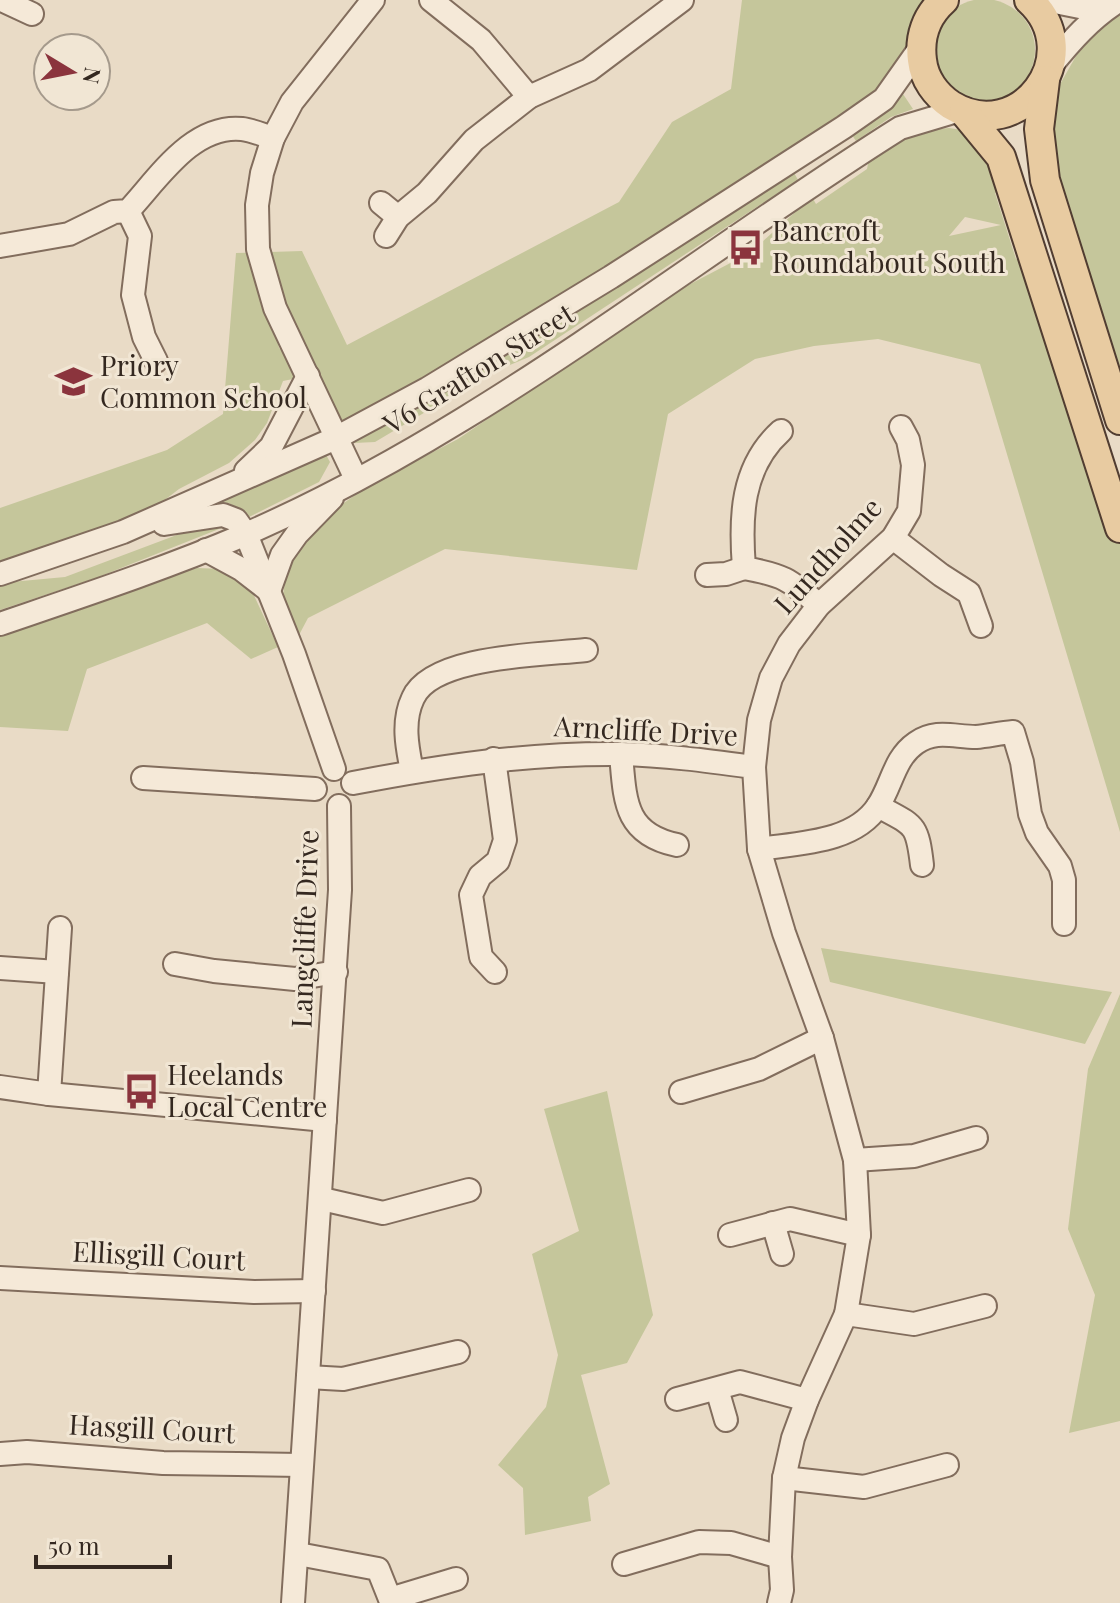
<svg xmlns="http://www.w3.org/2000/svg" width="1120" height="1603" viewBox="0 0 1120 1603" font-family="'Playfair Display',serif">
	<rect width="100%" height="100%" fill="#e9dbc6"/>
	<!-- green -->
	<g fill="#c5c69b" fill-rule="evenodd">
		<circle cx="984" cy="50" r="51"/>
		<path d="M742 0H929L884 99 336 437 308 376 283 381 267 423 255 440 229 463 179 489 123 532 0 574V508L167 450 223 414 236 253 302 251 347 345 619 202 672 122 731 89ZM270 291 307 374 279 348Z"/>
		<polygon points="1120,14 1120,420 1080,296 1077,236 1058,172 1052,171 1048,133 1055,93 1084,42"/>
		<polygon points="901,91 913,109 891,117 856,141 850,132"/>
		<path d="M949 128 962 130 989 162 999 191 995 193 1016 259 1021 258 1120 528V832L980 364 878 339 814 346 755 359 668 414 637 570 445 549 308 618 299 635 283 595 287 568 305 537 324 517 368 486 458 439 677 291 738 259 761 243 812 197 816 204 867 169 869 159C895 144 917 130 949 128ZM965 217 1001 225 949 236Z"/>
		<polygon points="792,169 798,180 529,357 491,373 375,442 354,443 355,437"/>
		<polygon points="325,453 330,462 319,482 249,517 229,503 218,502"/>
		<polygon points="206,524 229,525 96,578 0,610 0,583 65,577"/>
		<polygon points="197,568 223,569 250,587 278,647 251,659 207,623 87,669 68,731 0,727 0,625"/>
		<polygon points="821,948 1112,992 1085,1044 830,982"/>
		<polygon points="1120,994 1120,1421 1069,1433 1095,1295 1068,1229 1088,1069"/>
		<polygon points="607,1091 653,1315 627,1363 581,1375 610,1484 588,1497 591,1521 525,1535 523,1488 498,1465 546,1407 558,1355 532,1254 579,1231 544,1109"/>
	</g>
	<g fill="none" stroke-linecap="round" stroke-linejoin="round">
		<defs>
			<g id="minor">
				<polyline points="2,0 32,14"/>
				<polyline points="431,0 481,40 529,97"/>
				<polyline points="1045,0 1080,7 1103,0"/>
				<path d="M1050 67C1071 41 1091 18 1120 0"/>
				<polyline points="381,203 398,217"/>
				<polyline points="128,211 140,236 133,295 144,337 156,361"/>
				<polyline points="386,236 398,217 427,193 474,140 529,97 589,70 682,0"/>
				<path d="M0 246 69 234 114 212 128 211C158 179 192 124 242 129 252 130 263 135 273 138"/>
				<path d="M781 431C741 467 740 518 744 568 783 575 789 579 819 605"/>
				<polyline points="246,471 271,447 308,376"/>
				<polyline points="356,479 275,308 258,249 257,205 262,173 273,138 292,102 373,0"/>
				<polyline points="164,524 223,515 236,520 246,534 294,654 334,769"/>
				<polyline points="893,538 941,575 969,593 981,626"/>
				<polyline points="206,550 241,569 268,590"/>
				<polyline points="0,574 123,532 336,438 427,389 611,277 844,127 884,99 920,48"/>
				<polyline points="707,575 726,574 744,568"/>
				<polyline points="269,591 282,555 297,534 332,498"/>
				<path d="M0 624C82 596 164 569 244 535 319 502 393 462 463 419 612 328 752 221 900 128L960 110"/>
				<path d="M621 754C625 800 624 834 677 845"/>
				<polyline points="494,759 505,840 498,861 480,876 471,895 481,957 495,972"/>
				<polyline points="754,767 759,720 771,678 789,644 819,605 893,538 909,511 913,465 908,440 901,427"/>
				<path d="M412 771C407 747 402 721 413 698 432 655 543 655 586 650"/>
				<polyline points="143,778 315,789"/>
				<path d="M353 783C441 766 529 753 620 754 665 755 709 761 754 767L759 849 784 933 822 1038 855 1160 859 1235 846 1314 807 1400 793 1438 784 1478 780 1557 782 1590 779 1603"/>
				<path d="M878 806C914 826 917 822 922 865"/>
				<path d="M759 849C798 843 854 843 878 806 892 785 894 758 916 743 936 729 954 737 976 737 988 736 1000 733 1013 732L1022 762 1030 814 1037 833 1060 866 1064 880V924"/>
				<polyline points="175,964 214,971 295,979 336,972"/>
				<polyline points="0,968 57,972"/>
				<polyline points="0,1087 49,1094 325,1120"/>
				<polyline points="681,1092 759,1069 822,1038"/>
				<polyline points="49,1094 60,928"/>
				<polyline points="855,1160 914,1156 976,1138"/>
				<polyline points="322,1199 383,1213 469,1190"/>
				<polyline points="773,1223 782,1254"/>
				<polyline points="730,1235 790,1219 859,1235"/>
				<polyline points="0,1278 254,1292 314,1291"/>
				<polyline points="846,1314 914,1324 985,1306"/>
				<polyline points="308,1377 343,1379 458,1352"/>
				<polyline points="717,1389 726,1420"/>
				<polyline points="677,1399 740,1382 807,1400"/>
				<polyline points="0,1454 27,1452 163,1463 301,1465"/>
				<polyline points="784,1478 864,1487 947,1465"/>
				<polyline points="298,1554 378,1569 390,1599 456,1579"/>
				<polyline points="624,1564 699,1542 731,1543 780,1557"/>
				<polyline points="293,1603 340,890 339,806"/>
			</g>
			<g id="major">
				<path d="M944 0C926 16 919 37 922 60 924 79 936 95 951 105 1019 147 1089 55 1029 0"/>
				<polyline points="1045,80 1039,129 1045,180 1120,420"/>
				<polyline points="964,112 1001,157 1120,528"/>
			</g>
		</defs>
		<!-- minor casing -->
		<use href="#minor" stroke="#826d5d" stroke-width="26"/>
		<!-- major casing -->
		<use href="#major" stroke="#513d31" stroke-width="32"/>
		<!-- minor -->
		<use href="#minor" stroke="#f5e9d8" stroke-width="22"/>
		<!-- major -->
		<use href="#major" stroke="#e8cba1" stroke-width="28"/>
	</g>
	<!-- icons -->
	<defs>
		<symbol id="bus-bare" viewBox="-9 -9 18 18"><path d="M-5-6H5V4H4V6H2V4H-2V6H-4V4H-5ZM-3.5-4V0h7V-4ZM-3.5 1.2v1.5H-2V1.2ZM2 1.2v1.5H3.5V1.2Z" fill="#8b343d" stroke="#f1e6d4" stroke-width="2.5" paint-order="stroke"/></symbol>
		<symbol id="school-bare" viewBox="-9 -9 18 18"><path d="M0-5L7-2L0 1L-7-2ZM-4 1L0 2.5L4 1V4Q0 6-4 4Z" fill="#8b343d" stroke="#f1e6d4" stroke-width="2.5" paint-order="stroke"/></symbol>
	</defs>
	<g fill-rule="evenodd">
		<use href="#bus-bare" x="720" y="222" width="51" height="51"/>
		<use href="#school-bare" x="48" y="356" width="51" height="51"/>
		<use href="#bus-bare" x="116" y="1066" width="51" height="51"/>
	</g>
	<g text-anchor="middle" stroke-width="6" stroke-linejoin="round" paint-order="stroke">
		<!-- poi labels -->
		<g font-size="28" fill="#342820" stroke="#f1e6d4" text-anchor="start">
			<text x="772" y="241">Bancroft<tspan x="772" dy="32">Roundabout South</tspan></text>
			<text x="100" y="376">Priory<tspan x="100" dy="32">Common School</tspan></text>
			<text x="167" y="1085">Heelands<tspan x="167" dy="32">Local Centre</tspan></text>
		</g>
		<!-- street labels -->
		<g font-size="28" fill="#342820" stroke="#f1e6d4">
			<text transform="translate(479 369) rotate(-32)" y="10">V6 Grafton Street</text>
			<text transform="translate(828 556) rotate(-48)" y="10">Lundholme</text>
			<text transform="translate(646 731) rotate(3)" y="10">Arncliffe Drive</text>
			<text transform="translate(305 929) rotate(-88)" y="10">Langcliffe Drive</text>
			<text transform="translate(159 1256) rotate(3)" y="10">Ellisgill Court</text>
			<text transform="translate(152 1429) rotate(3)" y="10">Hasgill Court</text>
		</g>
	</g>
	<!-- north arrow -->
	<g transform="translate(72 72) rotate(100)"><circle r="38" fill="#f1e6d4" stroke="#a59a8c" stroke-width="2"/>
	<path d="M0-6L14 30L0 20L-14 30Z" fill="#8b343d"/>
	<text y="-12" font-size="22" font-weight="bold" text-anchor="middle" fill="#342820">N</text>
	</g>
	<!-- scale -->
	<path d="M36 1555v12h134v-12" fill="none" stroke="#342820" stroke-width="4"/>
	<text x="48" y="1555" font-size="24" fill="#342820" stroke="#f1e6d4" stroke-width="6" paint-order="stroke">50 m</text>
</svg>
